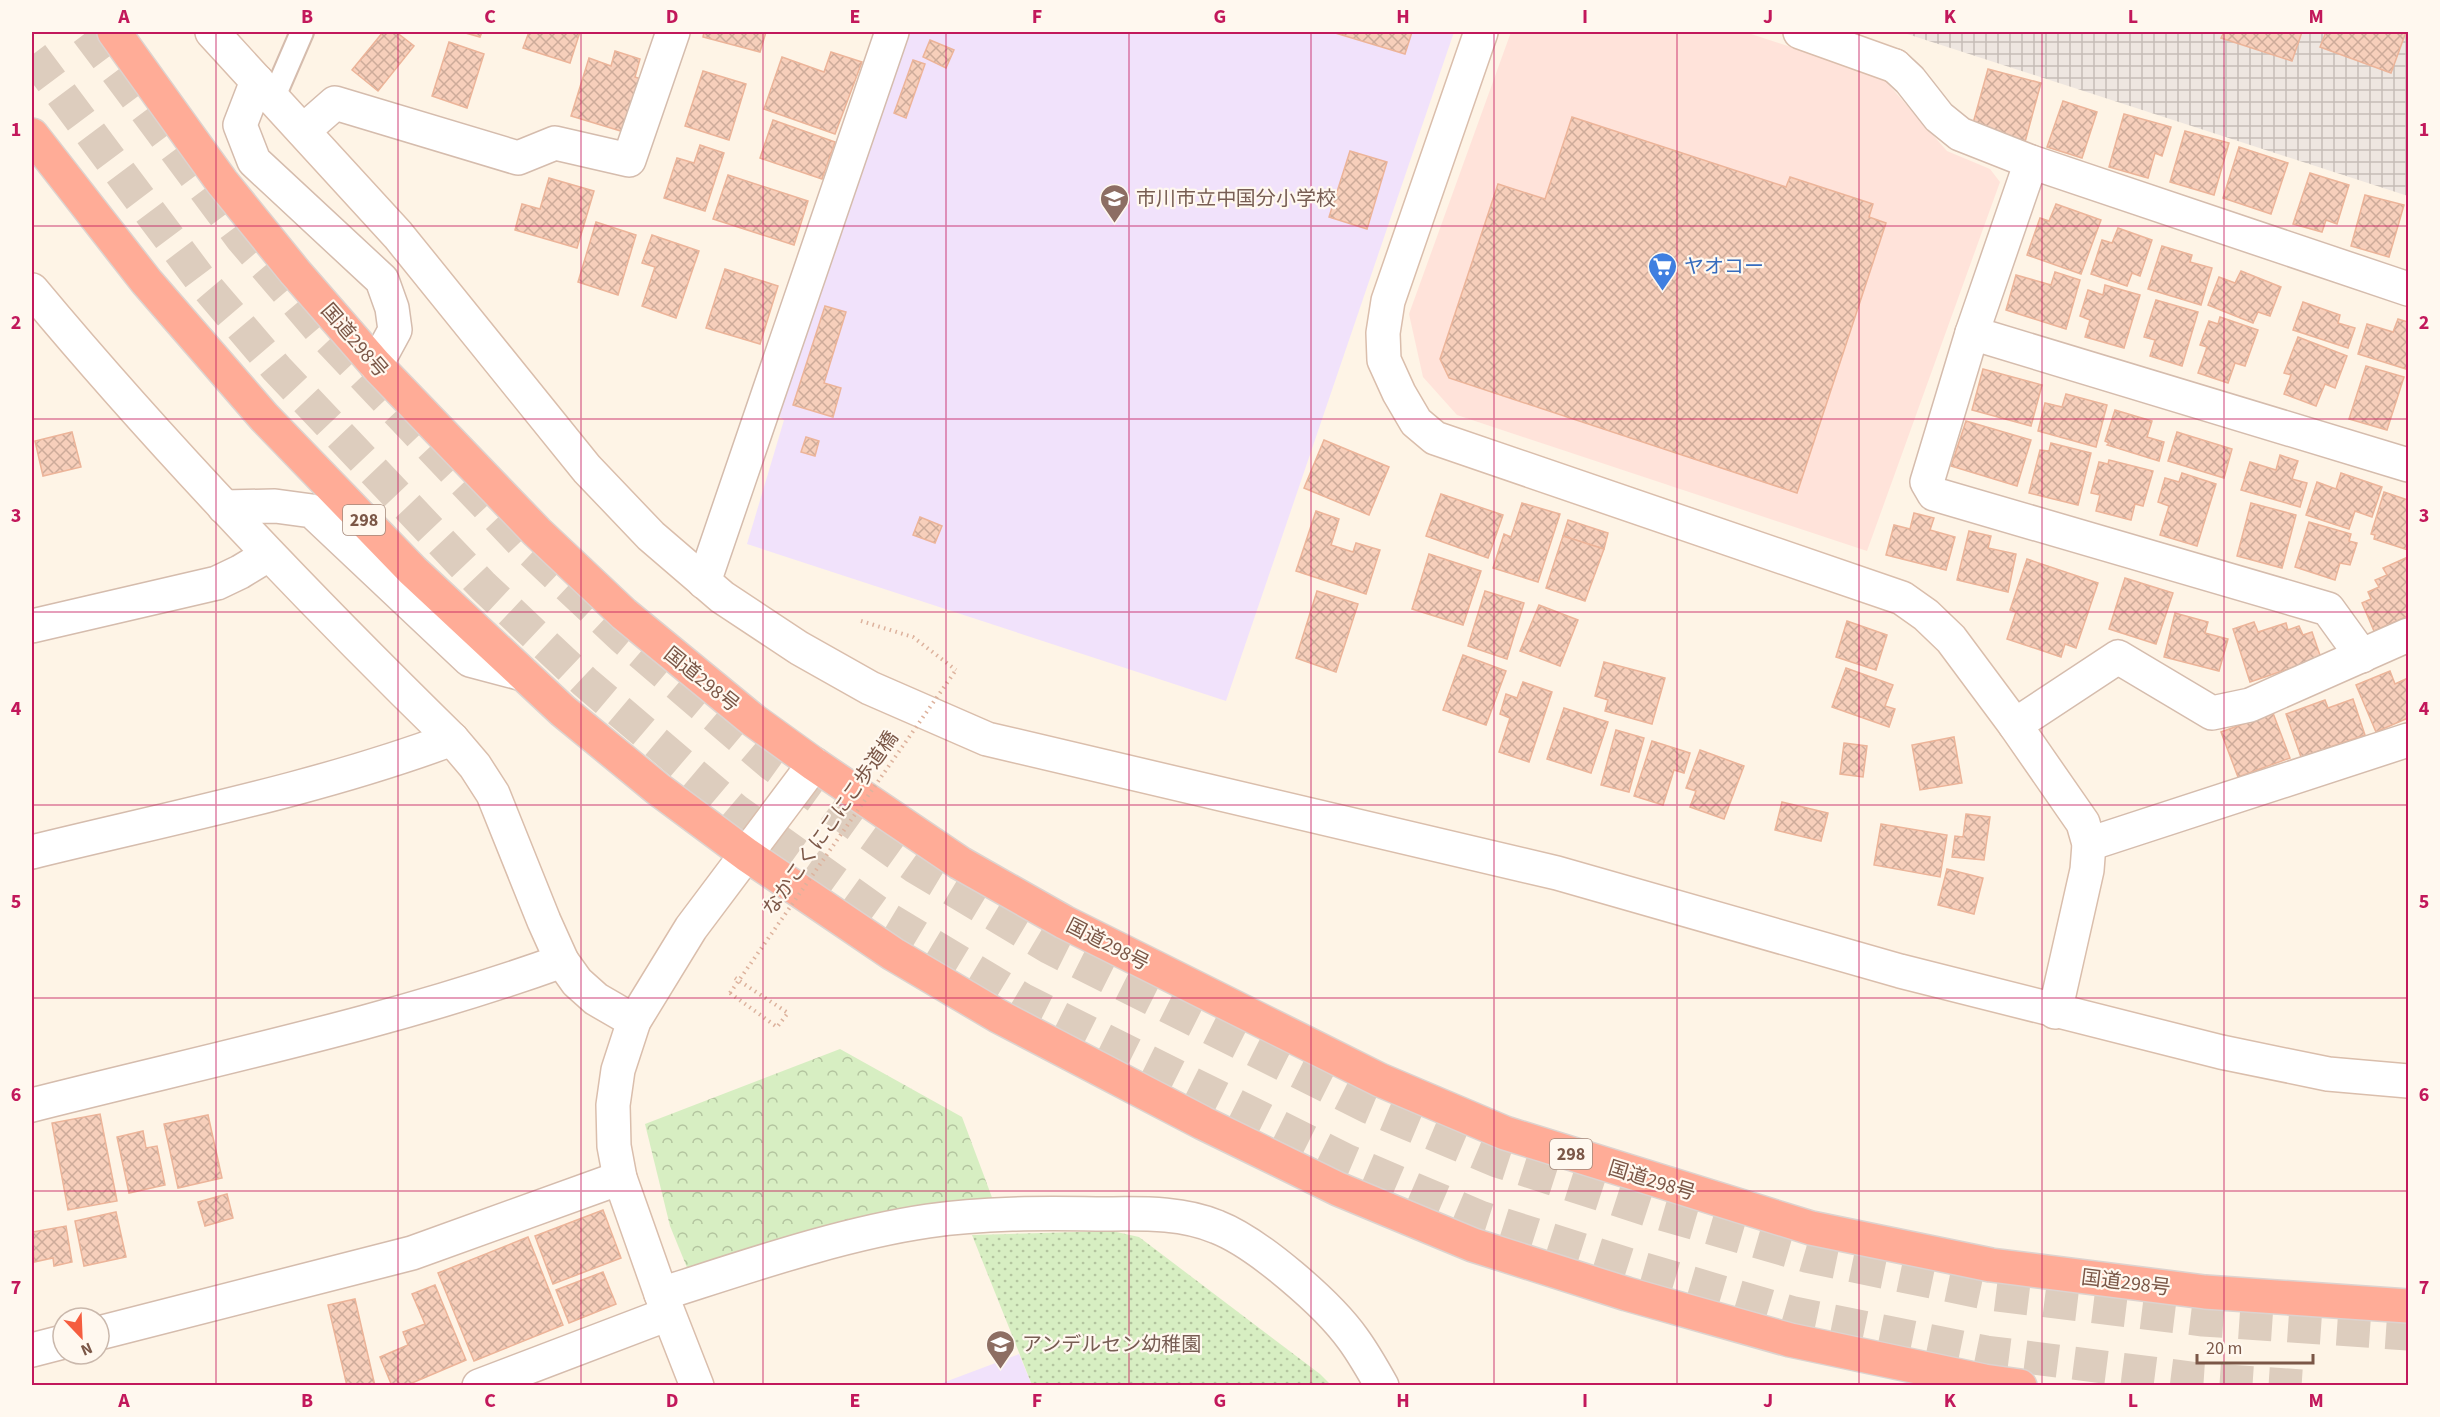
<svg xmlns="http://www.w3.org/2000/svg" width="2440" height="1417" viewBox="0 0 2440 1417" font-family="'Source Sans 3','Noto Sans JP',sans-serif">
	<defs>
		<pattern id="industrial-grid" width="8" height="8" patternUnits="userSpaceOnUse" patternTransform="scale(1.5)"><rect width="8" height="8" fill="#eee6e0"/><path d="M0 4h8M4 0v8" fill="none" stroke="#c6bdb7"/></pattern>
		<pattern id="grass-dots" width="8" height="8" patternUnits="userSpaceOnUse" patternTransform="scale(1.5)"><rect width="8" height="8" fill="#d7eec2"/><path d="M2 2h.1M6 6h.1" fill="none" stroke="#b3c49f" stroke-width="1.8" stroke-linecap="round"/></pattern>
		<pattern id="forest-crowns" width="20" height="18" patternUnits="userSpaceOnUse" patternTransform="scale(1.5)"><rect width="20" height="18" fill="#d7eec2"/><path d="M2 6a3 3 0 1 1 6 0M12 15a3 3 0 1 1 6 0" fill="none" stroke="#b3c49f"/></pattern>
		<pattern id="building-cross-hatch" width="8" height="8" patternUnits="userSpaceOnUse" patternTransform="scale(1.5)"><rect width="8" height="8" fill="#f7cfbb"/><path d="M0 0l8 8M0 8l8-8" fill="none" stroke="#cdab9a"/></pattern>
	</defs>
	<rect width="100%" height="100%" fill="#fef4e6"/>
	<!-- commercial -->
	<polygon fill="#ffe3da" points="1511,32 1745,32 1882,77 1947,151 1990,169 2000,182 1867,551 1457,415 1423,377 1409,314"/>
	<!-- industrial -->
	<polygon fill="url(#industrial-grid)" points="1901,32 2408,32 2408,196"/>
	<!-- education -->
	<g fill="#f1e2fb">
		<polygon points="905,32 1454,32 1226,701 747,544 784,420 777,415"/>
		<polygon points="1019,1354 1032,1385 937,1385"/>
	</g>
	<!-- grass -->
	<polygon fill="url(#grass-dots)" points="1112,1231 1139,1237 1320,1374 1331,1385 1032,1385 972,1235"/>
	<!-- forest -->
	<polygon fill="url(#forest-crowns)" points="840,1049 962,1117 993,1200 688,1270 670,1226 645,1124"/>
	<!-- building -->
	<g fill="url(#building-cross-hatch)" stroke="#ecb499" stroke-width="1.5">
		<polygon points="383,32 396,32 414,46 378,91 352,70"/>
		<polygon points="462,32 482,32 480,37"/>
		<polygon points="529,32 580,32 570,63 523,48"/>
		<polygon points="704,32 766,32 760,52 703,37"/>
		<polygon points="1332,32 1412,32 1405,54"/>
		<polygon points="2224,32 2302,32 2292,61 2221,38"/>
		<polygon points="2326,32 2406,32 2391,73 2320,47"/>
		<polygon points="930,40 954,50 946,68 923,57"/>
		<polygon points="449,42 484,54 467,108 432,96"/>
		<polygon points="615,51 640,59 635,77 641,79 624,132 571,116 589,58 611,66"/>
		<polygon points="831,52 862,62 835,134 764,109 782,57 824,72"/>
		<polygon points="913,60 925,64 906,118 894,113"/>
		<polygon points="1988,69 2041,83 2025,142 1972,127"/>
		<polygon points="703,71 746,84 729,140 685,126"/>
		<polygon points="2063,101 2097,112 2082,158 2047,147"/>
		<polygon points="2124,114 2171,127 2162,156 2155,153 2148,178 2109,167"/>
		<polygon points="1572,117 1786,187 1790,177 1873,204 1869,217 1886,223 1797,493 1449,378 1440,359 1498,184 1545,199"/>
		<polygon points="773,120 835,142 822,179 760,158"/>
		<polygon points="2185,131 2229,143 2214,195 2170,182"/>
		<polygon points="700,145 724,153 705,211 664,198 677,158 694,163"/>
		<polygon points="2239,147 2288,163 2271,214 2223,198"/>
		<polygon points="1350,151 1387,162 1367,229 1329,217"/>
		<polygon points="2310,173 2349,185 2337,224 2326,220 2322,232 2293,224"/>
		<polygon points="728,175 808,201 794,245 713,219"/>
		<polygon points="549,178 594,191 577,248 515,230 522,204 540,209"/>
		<polygon points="2365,195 2404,205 2389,257 2351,246"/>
		<polygon points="2056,204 2101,220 2081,274 2027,255 2040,218 2049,221"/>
		<polygon points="596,222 636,235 618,295 578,282"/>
		<polygon points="2118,228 2152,240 2140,276 2132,273 2127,286 2091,274 2102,240 2112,243"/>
		<polygon points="652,235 699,251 676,318 642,306 655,267 642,263"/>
		<polygon points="2162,246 2192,255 2190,262 2212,268 2201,305 2148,289"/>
		<polygon points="725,269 778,286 760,344 706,328"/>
		<polygon points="2241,271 2281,287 2270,316 2258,312 2253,323 2208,305 2219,277 2235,283"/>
		<polygon points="2055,272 2080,280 2066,329 2006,310 2016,275 2051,285"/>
		<polygon points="2105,285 2140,295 2124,348 2085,337 2090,320 2080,316 2088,290 2103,295"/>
		<polygon points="2156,300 2198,312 2182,366 2150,356 2155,340 2144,337"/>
		<polygon points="2303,302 2340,315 2338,323 2355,328 2348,348 2293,330"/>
		<polygon points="825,306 846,312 824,383 841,388 833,417 793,405"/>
		<polygon points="2220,317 2258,330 2245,366 2235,363 2228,383 2198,373 2207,347 2200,345 2209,321 2218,324"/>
		<polygon points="2398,319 2408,322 2408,362 2406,369 2358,354 2367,324 2393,332"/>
		<polygon points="2298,337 2347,356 2335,388 2325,384 2316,406 2284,394 2291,375 2284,373"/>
		<polygon points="2366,366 2404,377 2387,430 2349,419"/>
		<polygon points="1983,369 2042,385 2031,426 1972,410"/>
		<polygon points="2066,394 2107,405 2096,447 2038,431 2045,403 2062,407"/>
		<polygon points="2115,410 2152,421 2147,437 2164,442 2159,461 2107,445 2109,443 2105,441"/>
		<polygon points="1966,421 2031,440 2017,486 1951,466"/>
		<polygon points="72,432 81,467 43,476 35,441"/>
		<polygon points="2177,432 2232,449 2224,478 2168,461"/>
		<polygon points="806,437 819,441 815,456 801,452"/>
		<polygon points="1324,440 1389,467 1369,515 1304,488"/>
		<polygon points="2051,443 2091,453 2078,505 2029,493 2040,450 2049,451"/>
		<polygon points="2280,455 2298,461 2292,479 2307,483 2300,507 2241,490 2250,462 2276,470"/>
		<polygon points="2109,460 2153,471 2143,506 2135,504 2131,520 2096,511 2100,495 2091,493 2099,462 2108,464"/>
		<polygon points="2182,473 2216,484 2197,546 2160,535 2169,506 2158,502 2165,478 2179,482"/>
		<polygon points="2341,473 2382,487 2372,517 2355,511 2349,529 2306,515 2317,482 2336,489"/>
		<polygon points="2384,492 2408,500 2408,550 2374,539 2375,535 2371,534"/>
		<polygon points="1441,494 1503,515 1488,558 1426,536"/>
		<polygon points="1522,503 1560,514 1538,582 1493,568 1504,534 1511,537"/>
		<polygon points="2251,503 2296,515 2282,568 2237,556"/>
		<polygon points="1316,511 1339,519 1331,545 1353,552 1356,543 1380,550 1366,594 1296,571"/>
		<polygon points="1914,513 1934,518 1930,530 1955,537 1946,570 1886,555 1894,525 1910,529"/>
		<polygon points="920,517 942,526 935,543 913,535"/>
		<polygon points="1568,520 1608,533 1604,549 1563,536"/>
		<polygon points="2309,522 2351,534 2349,541 2357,543 2350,565 2340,563 2335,580 2295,567"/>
		<polygon points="1969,531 1991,536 1988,548 2016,554 2008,592 1957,580"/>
		<polygon points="1563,536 1604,549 1585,601 1546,588"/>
		<polygon points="1429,554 1481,571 1463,625 1412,609"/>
		<polygon points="2408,557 2408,616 2374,631 2362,603 2371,599 2368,592 2379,587 2375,580 2387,575 2383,568"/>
		<polygon points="2027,559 2098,583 2076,648 2065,644 2061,657 2007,639 2016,612 2010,610"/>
		<polygon points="2125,578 2173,593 2156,644 2109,629"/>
		<polygon points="1317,591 1358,604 1336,672 1296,658"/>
		<polygon points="1485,591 1524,603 1507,659 1468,646"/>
		<polygon points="1539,605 1578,620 1560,666 1520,651"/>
		<polygon points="2175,613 2208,622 2205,633 2228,639 2219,671 2164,657"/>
		<polygon points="1847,621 1887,635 1876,670 1836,657"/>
		<polygon points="2254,622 2258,632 2286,623 2288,630 2299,626 2303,635 2312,632 2321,658 2250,682 2233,629"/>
		<polygon points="1463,655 1506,671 1486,725 1443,710"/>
		<polygon points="1604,662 1665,678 1652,724 1605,711 1608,700 1595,696"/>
		<polygon points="1846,668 1893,685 1885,706 1895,709 1889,727 1832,707"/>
		<polygon points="2390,671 2395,684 2408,678 2408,718 2376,732 2356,685"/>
		<polygon points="1523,682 1552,692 1529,762 1499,752 1510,718 1500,714 1506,694 1517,698"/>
		<polygon points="2353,699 2365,735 2301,757 2286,714 2325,700 2328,708"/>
		<polygon points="1564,708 1608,722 1591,773 1547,759"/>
		<polygon points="2273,713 2290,758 2238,777 2221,732"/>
		<polygon points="1616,730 1644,738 1629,792 1601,785"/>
		<polygon points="1954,737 1962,783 1920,790 1912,745"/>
		<polygon points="1652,741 1690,753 1684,773 1674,770 1663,805 1634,796"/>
		<polygon points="1844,743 1867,746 1863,777 1840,774"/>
		<polygon points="1700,750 1744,766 1724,819 1690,807 1696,791 1686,788"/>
		<polygon points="1782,802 1828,813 1821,841 1775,830"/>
		<polygon points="1966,814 1990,817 1984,860 1952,857 1955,836 1963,837"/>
		<polygon points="1881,824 1947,835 1940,877 1874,865"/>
		<polygon points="1947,869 1983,878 1974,914 1938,905"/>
		<polygon points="100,1114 117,1201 68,1210 52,1123"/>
		<polygon points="208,1115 222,1178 178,1188 164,1124"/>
		<polygon points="143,1131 146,1148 157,1146 165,1185 129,1193 117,1137"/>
		<polygon points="227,1194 233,1218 205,1226 198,1202"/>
		<polygon points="603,1210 621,1258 553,1284 535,1236"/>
		<polygon points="116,1212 126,1257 84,1266 75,1221"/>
		<polygon points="66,1226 72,1262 54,1266 53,1258 34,1262 32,1232"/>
		<polygon points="528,1237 563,1325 474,1361 438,1273"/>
		<polygon points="603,1272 616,1304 569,1323 556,1290"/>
		<polygon points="435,1285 466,1360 405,1386 392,1386 380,1357 408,1345 403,1332 425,1324 412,1294"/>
		<polygon points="355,1299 375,1386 347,1386 328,1305"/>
	</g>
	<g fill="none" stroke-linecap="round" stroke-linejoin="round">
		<!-- highway-tunnel -->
		<g stroke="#ddcdbe" stroke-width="33" stroke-dasharray="33 16" stroke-linecap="butt">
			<polyline points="87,32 242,239 319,329 522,543 623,638 771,764 915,867 1050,948 1368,1107 1497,1161 1648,1210 1806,1256 1989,1294 2203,1320 2408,1334"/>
			<polyline points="32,55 200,279 277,369 483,586 585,682 737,811 882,915 1022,999 1348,1161 1480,1217 1634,1266 1794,1313 1986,1352 2199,1379 2303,1386"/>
		</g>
		<defs>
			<polyline id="lane" points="273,99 302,32"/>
			<g id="street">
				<polyline points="1895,66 1910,80 1939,117 1960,134 2031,162 2408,289"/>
				<polyline points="257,81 240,125 254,161 382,280 392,308 395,330 376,365"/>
				<polyline points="303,131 335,103 518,158 555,143 629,160 673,32"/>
				<polyline points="2031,162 1972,333 1927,482 1934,494 2328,609 2362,656"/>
				<polyline points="1972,333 2408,465"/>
				<polyline points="224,507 275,506 312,511 470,660 523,674"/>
				<polyline points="704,582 892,32"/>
				<polyline points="32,626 217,583 240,572 268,555"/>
				<polyline points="2015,725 2118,657 2212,713 2250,705 2408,635"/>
				<polyline points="2089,844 2408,740"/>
				<path d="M32 852C170 818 318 789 452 739"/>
				<path d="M32 1105C209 1060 390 1023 562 961"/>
				<path d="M661 1294C746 1267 840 1234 928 1221 983 1213 1041 1213 1096 1214 1137 1214 1179 1211 1217 1227 1258 1243 1328 1304 1353 1339 1364 1354 1373 1370 1382 1386"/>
				<polyline points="99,1333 412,1253 620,1178"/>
				<polyline points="32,1350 63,1342"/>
				<polyline points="479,1386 668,1314"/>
			</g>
			<g id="secondary">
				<polyline points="212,32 398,235 587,469 651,536 722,597 799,648 870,688 987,739 1557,873 1900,971 2221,1052 2328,1074 2408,1081"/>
				<polyline points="1481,32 1388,301 1383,333 1384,360 1399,393 1416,422 1435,438 1902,598 1926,615 1951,639 2015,725 2083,823 2089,844 2087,870 2055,1012"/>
				<polyline points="1800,32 1895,66"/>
				<path d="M32 290C163 447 305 595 452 739L475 766 493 794 544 921 562 961 577 982 596 999 634 1021"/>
				<polyline points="697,1386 661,1294 620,1178 614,1146 613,1105 618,1070 634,1021 691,928 814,764"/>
			</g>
			<g id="highway">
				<polyline points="114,32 222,182 295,272 376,365 537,532 624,614 753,720 814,764 960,863 1064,922 1380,1080 1505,1133 1811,1228 1991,1265 2205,1292 2408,1306"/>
				<polyline points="32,135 146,281 264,417 413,571 563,711 658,789 747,855 893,954 998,1016 1203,1123 1338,1189 1473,1245 1627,1294 1790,1340 1984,1381 2020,1386"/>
			</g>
		</defs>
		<!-- lane casing -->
		<use href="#lane" stroke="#d5bcad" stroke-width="26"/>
		<!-- street casing -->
		<use href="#street" stroke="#d5bcad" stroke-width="36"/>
		<!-- secondary casing -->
		<use href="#secondary" stroke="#dabeac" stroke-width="36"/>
		<!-- highway casing -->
		<use href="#highway" stroke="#ddd3cf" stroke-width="36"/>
		<!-- path -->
		<g stroke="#ddb29d" stroke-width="4" stroke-dasharray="1.5 4.5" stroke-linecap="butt">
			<polyline points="861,621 913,637 956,670"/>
			<polyline points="730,993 777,1027 788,1013 735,978"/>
		</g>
		<!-- lane -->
		<use href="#lane" stroke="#fff" stroke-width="22"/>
		<!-- street -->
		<use href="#street" stroke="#fff" stroke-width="33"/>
		<!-- secondary -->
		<use href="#secondary" stroke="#fff" stroke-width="33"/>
		<!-- highway -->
		<use href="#highway" stroke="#ffac97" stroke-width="33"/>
		<!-- path-bridge -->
		<polyline stroke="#ddb29d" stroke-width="4" stroke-dasharray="1.5 4.5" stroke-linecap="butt" points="730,993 956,670"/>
	</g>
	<!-- grid -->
	<path fill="none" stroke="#c2185b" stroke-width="1.5" stroke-opacity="0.55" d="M216 32V1386M398 32V1386M581 32V1386M763 32V1386M946 32V1386M1129 32V1386M1311 32V1386M1494 32V1386M1677 32V1386M1859 32V1386M2042 32V1386M2224 32V1386M32 226H2408M32 419H2408M32 612H2408M32 805H2408M32 998H2408M32 1191H2408"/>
	<!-- icons -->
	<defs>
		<symbol id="school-pin" viewBox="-11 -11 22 30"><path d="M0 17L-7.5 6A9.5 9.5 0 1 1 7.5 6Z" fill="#8d6e63" stroke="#fff8ef"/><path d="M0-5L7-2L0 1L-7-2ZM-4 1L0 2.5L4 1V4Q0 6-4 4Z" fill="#fff"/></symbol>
		<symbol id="supermarket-pin" viewBox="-11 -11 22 30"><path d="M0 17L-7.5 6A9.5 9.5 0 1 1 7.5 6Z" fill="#3f7fe0" stroke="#fff8ef"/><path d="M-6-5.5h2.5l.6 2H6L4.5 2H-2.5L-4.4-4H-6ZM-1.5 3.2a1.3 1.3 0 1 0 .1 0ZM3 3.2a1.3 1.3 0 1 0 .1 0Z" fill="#fff"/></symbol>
	</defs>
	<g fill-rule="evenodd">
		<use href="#school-pin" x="1098" y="182" width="33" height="45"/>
		<use href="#supermarket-pin" x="1646" y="250" width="33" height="45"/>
		<use href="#school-pin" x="984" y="1328" width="33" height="45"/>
	</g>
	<g text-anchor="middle" stroke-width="4.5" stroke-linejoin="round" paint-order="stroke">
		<!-- shield labels -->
		<g fill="#fff8ef" stroke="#a38779" stroke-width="1.5">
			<rect x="343" y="505" width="42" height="30" rx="4.5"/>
			<rect x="1550" y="1139" width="42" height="30" rx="4.5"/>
		</g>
		<g font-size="18" font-weight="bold" fill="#7b5747">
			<text x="364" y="526">298</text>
			<text x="1571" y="1160">298</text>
		</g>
		<!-- education labels -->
		<g font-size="20" fill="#785e54" stroke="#fff8ef" text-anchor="start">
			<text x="1136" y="205">市川市立中国分小学校</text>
			<text x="1022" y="1351">アンデルセン幼稚園</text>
		</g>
		<!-- shop labels -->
		<g font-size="20" fill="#366cbe" stroke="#fff8ef" text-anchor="start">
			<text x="1684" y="273">ヤオコー</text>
		</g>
		<!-- street labels -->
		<g font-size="20" fill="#7b5747" stroke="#fff8ef">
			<text transform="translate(355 340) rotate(49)" y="7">国道298号</text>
			<text transform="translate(702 679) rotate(39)" y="7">国道298号</text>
			<text transform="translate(830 823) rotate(-55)" y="7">なかこくにこにこ歩道橋</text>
			<text transform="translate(1108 944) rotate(27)" y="7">国道298号</text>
			<text transform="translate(1652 1180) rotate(17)" y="7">国道298号</text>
			<text transform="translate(2126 1282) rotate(7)" y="7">国道298号</text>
		</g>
	</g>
	<!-- border -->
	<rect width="2440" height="1417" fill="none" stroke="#fff8ef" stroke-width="66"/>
	<!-- north arrow -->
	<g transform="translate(81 1336) rotate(157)"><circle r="28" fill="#fff8ef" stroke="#cab8ac" stroke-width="1.5"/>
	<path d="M0-4.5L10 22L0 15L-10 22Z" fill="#f55d3f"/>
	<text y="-9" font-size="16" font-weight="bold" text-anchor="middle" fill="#7b5747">N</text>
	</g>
	<!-- scale -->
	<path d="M2197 1354v9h116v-9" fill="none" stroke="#7b5747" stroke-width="3"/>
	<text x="2206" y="1354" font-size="18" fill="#7b5747" stroke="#fff8ef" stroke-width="4.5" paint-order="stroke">20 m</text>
	<rect x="33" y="33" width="2374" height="1351" fill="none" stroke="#c2185b" stroke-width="2"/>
	<g font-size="20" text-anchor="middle" font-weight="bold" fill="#c2185b">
		<text x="124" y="23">A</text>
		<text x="307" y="23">B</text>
		<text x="490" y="23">C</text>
		<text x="672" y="23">D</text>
		<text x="855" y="23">E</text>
		<text x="1037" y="23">F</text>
		<text x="1220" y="23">G</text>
		<text x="1403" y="23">H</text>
		<text x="1585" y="23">I</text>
		<text x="1768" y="23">J</text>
		<text x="1950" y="23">K</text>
		<text x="2133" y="23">L</text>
		<text x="2316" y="23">M</text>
		<text x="16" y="136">1</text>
		<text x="2424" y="136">1</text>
		<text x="16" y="329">2</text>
		<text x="2424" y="329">2</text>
		<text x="16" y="522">3</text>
		<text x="2424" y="522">3</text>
		<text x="16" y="715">4</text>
		<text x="2424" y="715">4</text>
		<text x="16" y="908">5</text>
		<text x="2424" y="908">5</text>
		<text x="16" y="1101">6</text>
		<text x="2424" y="1101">6</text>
		<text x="16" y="1294">7</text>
		<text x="2424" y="1294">7</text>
		<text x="124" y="1407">A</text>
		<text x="307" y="1407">B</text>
		<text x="490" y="1407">C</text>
		<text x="672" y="1407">D</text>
		<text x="855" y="1407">E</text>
		<text x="1037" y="1407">F</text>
		<text x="1220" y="1407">G</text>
		<text x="1403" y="1407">H</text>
		<text x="1585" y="1407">I</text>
		<text x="1768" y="1407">J</text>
		<text x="1950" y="1407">K</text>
		<text x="2133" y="1407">L</text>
		<text x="2316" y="1407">M</text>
	</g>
</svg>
